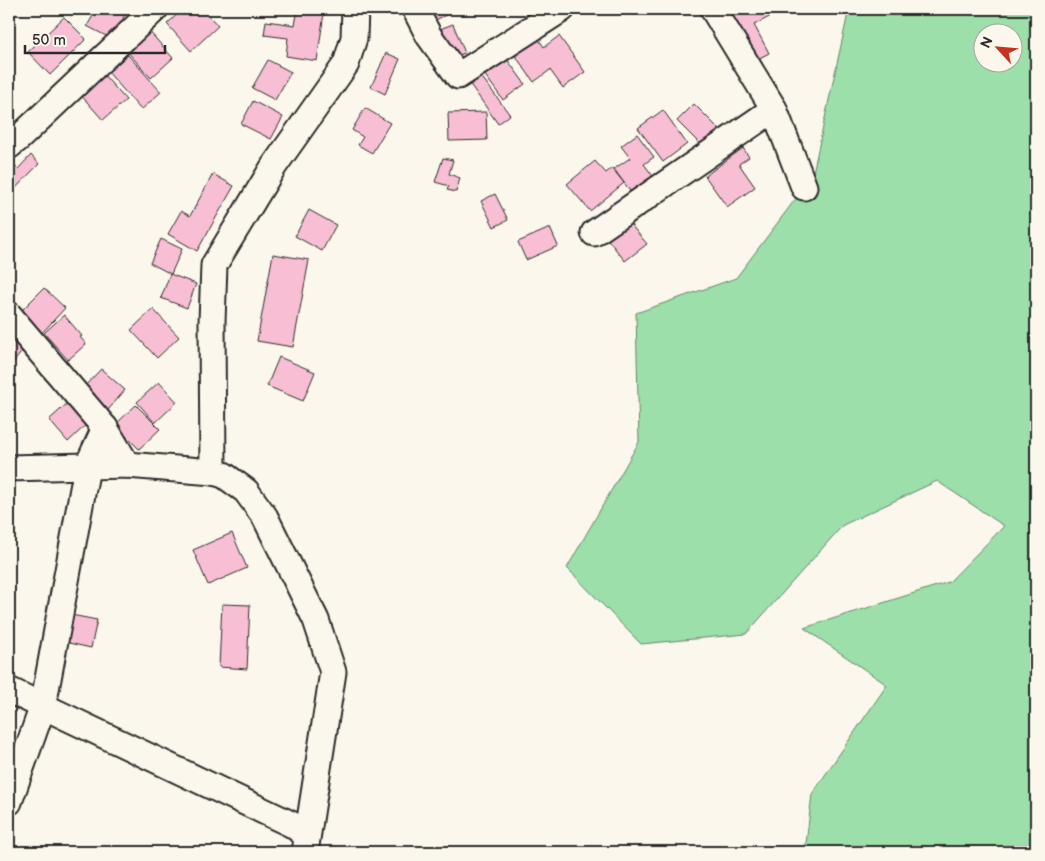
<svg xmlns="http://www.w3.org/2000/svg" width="1045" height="861" viewBox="0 0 1045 861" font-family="'Balsamiq Sans',sans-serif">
	<rect width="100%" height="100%" fill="#fbf7ec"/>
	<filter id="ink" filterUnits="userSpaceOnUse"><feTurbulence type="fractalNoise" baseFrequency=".02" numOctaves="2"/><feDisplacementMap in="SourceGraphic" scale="10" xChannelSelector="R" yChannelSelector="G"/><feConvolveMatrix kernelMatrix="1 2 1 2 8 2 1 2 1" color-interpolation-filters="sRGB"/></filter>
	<g filter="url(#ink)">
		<!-- green -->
		<path fill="#9cdfaa" stroke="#64856a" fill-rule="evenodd" d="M849 9H1036V852H805L812 794 887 685 804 628 949 582 1004 526 937 481 843 525 746 634 641 644 567 568 639 442 636 313 736 278 812 177ZM982 32H1012V62H982Z"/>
		<!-- building -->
		<g fill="#f8bfd4" stroke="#2b2b2b">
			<polygon points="9,9 17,10 9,27"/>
			<polygon points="97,9 128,9 112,39 87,26"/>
			<polygon points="183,9 203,9 218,26 191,51 167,24"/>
			<polygon points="298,9 332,9 332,14 324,13 317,61 286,56 288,38 264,35 266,21 295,25"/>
			<polygon points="428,9 459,9 433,21"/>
			<polygon points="725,9 772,9 775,14 754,25 769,53 754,61"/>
			<polygon points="64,17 86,39 50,75 28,52"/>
			<polygon points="453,24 465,53 451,58 440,29"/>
			<polygon points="148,30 173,58 151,78 126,50"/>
			<polygon points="559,36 585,72 563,88 550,70 534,82 514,54 537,37 544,47"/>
			<polygon points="386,53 400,59 385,94 371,87"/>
			<polygon points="128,55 161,92 141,110 108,72"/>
			<polygon points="504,55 525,84 503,100 482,71"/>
			<polygon points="268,60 291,72 275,100 252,88"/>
			<polygon points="478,72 510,115 498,124 467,80"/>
			<polygon points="103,74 126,100 103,120 80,94"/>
			<polygon points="253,101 283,117 271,139 241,124"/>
			<polygon points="694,104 722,132 705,149 677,121"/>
			<polygon points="365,108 390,123 372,153 358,145 363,137 352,130"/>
			<polygon points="663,110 687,144 663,162 638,128"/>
			<polygon points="486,112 487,140 449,141 448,113"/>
			<polygon points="637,134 654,157 644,164 655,179 633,195 614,169 630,158 621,146"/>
			<polygon points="743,148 749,157 739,164 755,187 727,207 705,176"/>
			<polygon points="31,155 39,164 10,194 9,193 9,161 18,169"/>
			<polygon points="443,158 453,160 449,174 460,178 456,192 447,190 449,186 435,182"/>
			<polygon points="595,161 606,173 612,168 624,183 590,211 567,184"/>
			<polygon points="213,174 234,186 197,251 168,234 181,211 190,216"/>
			<polygon points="495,194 508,220 494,227 481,201"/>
			<polygon points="309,210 336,225 322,251 295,236"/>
			<polygon points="626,219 647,244 625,261 605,236"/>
			<polygon points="550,228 558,246 526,260 518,242"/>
			<polygon points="161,239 182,249 171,274 150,263"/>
			<polygon points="273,254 309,260 293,347 257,341"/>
			<polygon points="170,274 196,284 187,308 161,298"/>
			<polygon points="44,288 65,308 41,334 19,313"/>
			<polygon points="153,309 179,337 157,358 131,330"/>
			<polygon points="64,315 82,336 80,337 86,344 68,360 44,333"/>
			<polygon points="9,330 27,345 9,368"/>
			<polygon points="279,357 315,372 303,401 267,386"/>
			<polygon points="101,369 125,390 108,410 83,388"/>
			<polygon points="159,382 177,402 155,423 137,402"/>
			<polygon points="70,401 89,422 68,442 49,420"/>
			<polygon points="136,405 160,429 139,449 115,425"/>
			<polygon points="232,533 247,568 208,585 193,550"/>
			<polygon points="222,604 250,605 247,669 219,667"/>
			<polygon points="66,614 97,620 91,648 60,641"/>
		</g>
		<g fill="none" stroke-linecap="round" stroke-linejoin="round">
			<defs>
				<g id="minor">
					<polyline points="415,9 429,36 458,76 562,9"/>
					<polyline points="713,9 774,109 804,187"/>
					<polyline points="9,146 19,138 155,9"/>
					<polyline points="594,233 774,109"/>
					<polyline points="9,315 105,428 127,465"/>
					<polyline points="9,468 127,465 213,472"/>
					<polyline points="9,690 293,825 307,836"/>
					<polyline points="9,802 43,706 87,467 105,428"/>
					<polyline points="305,852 333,672 316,620 265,517 246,491 224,475 213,472 212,322 214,265 274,166 346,64 354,38 355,9"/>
				</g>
			</defs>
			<!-- minor casing -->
			<use href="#minor" stroke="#2b2b2b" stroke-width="29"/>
			<!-- minor -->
			<use href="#minor" stroke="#fbf7ec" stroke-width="25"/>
		</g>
	</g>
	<!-- margin -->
	<rect width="1045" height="861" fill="none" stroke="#fbf7ec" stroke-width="30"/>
	<rect x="15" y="15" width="1015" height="831" fill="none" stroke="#2b2b2b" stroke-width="2" filter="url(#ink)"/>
	<!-- north arrow -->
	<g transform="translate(998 48) rotate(296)"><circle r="24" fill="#fbf7ec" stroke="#a8a59f"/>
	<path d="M0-4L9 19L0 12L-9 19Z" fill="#c8321e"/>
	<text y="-8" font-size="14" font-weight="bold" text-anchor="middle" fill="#2b2b2b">N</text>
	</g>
	<!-- scale -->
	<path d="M25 45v8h140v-8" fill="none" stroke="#2b2b2b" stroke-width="2.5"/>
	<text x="32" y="45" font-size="15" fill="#2b2b2b" stroke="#fbf7ec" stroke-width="4" paint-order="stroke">50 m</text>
</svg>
